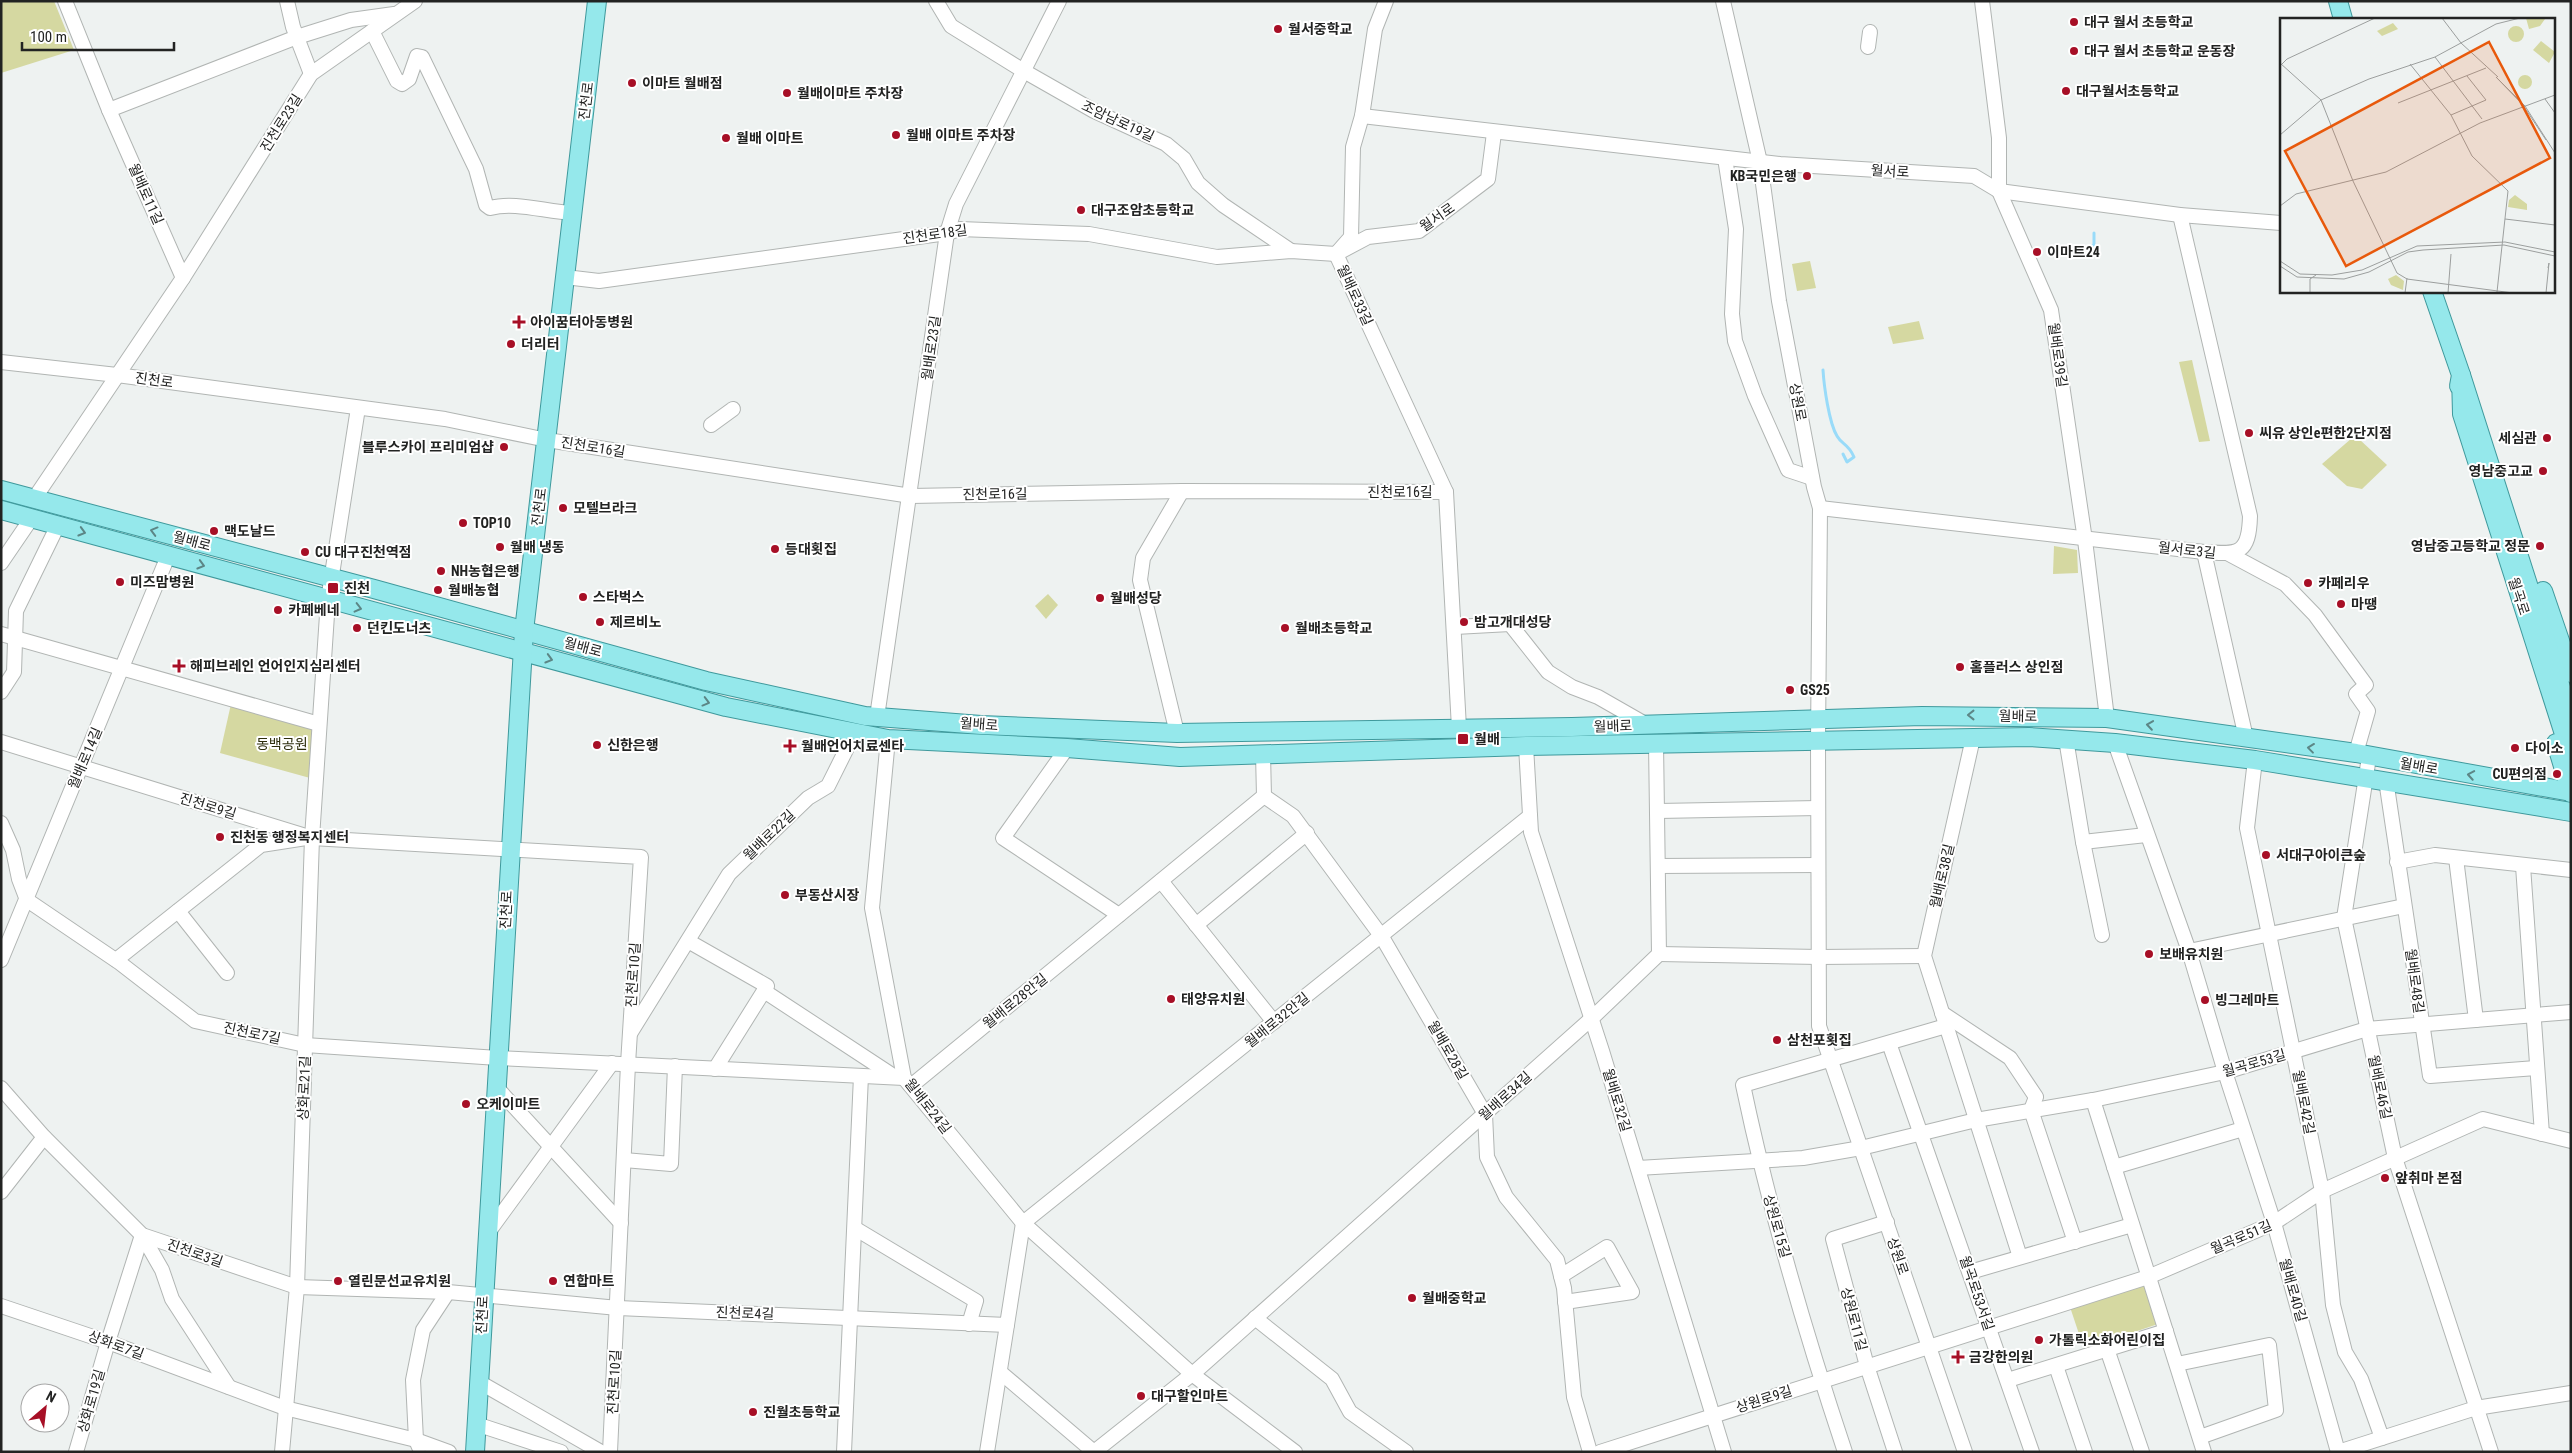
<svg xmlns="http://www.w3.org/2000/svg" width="2572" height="1453" viewBox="0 0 2572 1453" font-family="'Roboto Condensed','Noto Sans KR',sans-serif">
	<rect width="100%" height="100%" fill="#eef2f1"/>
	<!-- green -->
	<g fill="#d5d8a1">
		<polygon points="1,1 54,1 74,50 1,73"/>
		<polygon points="1810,261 1816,288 1797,291 1792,264"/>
		<polygon points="1919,321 1924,339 1893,344 1888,327"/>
		<polygon points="2192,360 2210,441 2199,442 2179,362"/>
		<polygon points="2352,438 2359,439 2387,465 2362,489 2347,486 2322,464"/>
		<polygon points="2054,546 2077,550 2078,573 2053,574"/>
		<polygon points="1048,594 1058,605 1046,619 1035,606"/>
		<polygon points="231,704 314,727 310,778 220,753"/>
		<polygon points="2144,1283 2158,1324 2084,1349 2070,1307"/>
	</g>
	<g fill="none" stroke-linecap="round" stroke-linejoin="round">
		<!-- stream -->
		<g stroke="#99dbf9" stroke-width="3">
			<polyline points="2087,249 2094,245 2094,233"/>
			<path d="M1823 370C1824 386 1829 423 1837 436 1842 445 1848 443 1854 457L1847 462 1843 454"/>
		</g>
		<defs>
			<g id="minor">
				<polyline points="287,1 293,27 311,74"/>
				<polyline points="936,1 951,26 1022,70 1094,111 1166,144 1184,159 1198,183 1223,205 1291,251"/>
				<polyline points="1386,1 1375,29 1362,116 1353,147 1351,237 1336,254 1446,492 1459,728"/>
				<polyline points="1723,1 1760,162 1779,301 1814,487 1820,508 1818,741 1819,1026 1965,1452"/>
				<polyline points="1982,1 1999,138 1999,191 2051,310 2085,540 2107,718"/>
				<path d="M372 31 397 81 402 84 409 79 417 56 422 57 476 169 486 205 490 208C515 201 546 212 573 213"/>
				<polyline points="1868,47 1870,32"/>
				<polyline points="109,110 297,37 351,20 394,14"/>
				<polyline points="1362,116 1780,164 1974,176 1999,191 2180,215 2281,223"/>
				<polyline points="1725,158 1736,229 1732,314 1735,341 1755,396 1788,470 1812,478"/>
				<polyline points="565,277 599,281 947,233 960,229 1089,234 1217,257 1291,251 1336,254 1368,237 1419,231 1488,179 1494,133"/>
				<polyline points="183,278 311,74 415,1"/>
				<polyline points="1,362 117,375 445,419 547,440 911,496 1182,491 1446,492"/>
				<polyline points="711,425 733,409"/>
				<polyline points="34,499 183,278 109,110 65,1"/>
				<path d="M1820 508 2204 552C2239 555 2249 554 2250 516L2180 215"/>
				<polyline points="2204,552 2246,738"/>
				<polyline points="2229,554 2285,584 2315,615 2366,685 2356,694 2368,711 2356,753"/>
				<polyline points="1,563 31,519"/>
				<polyline points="1455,627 1510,624 1548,672 1572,687 1598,697 1647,725"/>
				<polyline points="1,634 319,724"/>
				<polyline points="1,692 14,672 16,611 58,525"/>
				<polyline points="877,717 947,233 956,204 1059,1"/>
				<polyline points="1177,733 1140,580 1143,558 1182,491"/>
				<polyline points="1973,738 1924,956 2020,1257"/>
				<polyline points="888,739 872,908 904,1078 1023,1223 1192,1374 1295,1452"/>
				<polyline points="2066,739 2083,842 2102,935"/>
				<polyline points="1,742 312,838 641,857 628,1064 610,1452"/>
				<polyline points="2115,743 2189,951 2225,1072 2274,1223 2338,1452 2476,1408 2571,1393"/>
				<polyline points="1526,746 1531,832 1602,1051 1724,1452"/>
				<polyline points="1067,748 1003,838 1119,915"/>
				<polyline points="1263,754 1264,796"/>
				<polyline points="2369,757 2344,918 2395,1158 2491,1452"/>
				<polyline points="2255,760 2247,828 2322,1191 2333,1305 2345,1352 2361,1379 2382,1438"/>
				<polyline points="2386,780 2430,1076 2536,1068"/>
				<polyline points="1264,796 1293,816 1382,937 1485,1114 1487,1157 1506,1197 1557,1260 1564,1288 1574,1397 1590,1452"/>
				<polyline points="1658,811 1818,808"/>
				<polyline points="1,823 13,850 19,879 27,900 120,963 195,1021 305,1045 498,1058 904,1078"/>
				<polyline points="2083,842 2146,835"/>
				<polyline points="2456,858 2476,1020"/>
				<polyline points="2397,862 2435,855 2571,870"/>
				<polyline points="1658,866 1818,865"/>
				<polyline points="2523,866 2542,1134"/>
				<polyline points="1161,881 1274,1022"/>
				<polyline points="178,911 227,973"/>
				<polyline points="1196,925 1307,833"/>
				<polyline points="688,941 767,986 715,1069"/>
				<polyline points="2189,951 2404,906"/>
				<polyline points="1659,954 1819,957 1924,956"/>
				<polyline points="1,960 168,556"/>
				<polyline points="116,960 261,845 306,838"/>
				<polyline points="764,991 895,1077"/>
				<polyline points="1942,1013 2010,1058 2036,1097 2031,1110 2075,1242"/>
				<polyline points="631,1032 729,874 808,798 828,786 854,734"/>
				<polyline points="1889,1043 2032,1452"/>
				<polyline points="911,1086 1264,796"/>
				<polyline points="1,1088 44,1137 142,1235 297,1287 448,1292 618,1308 1007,1325"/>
				<polyline points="497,1088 621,1223"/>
				<polyline points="2093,1100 2204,1452"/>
				<polyline points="624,1160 671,1164 675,1066"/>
				<polyline points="2114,1167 2243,1129"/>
				<polyline points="1638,1168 1803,1158 1861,1148 1976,1120 2093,1100 2225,1072 2367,1029 2571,1012"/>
				<polyline points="1,1192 44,1137"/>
				<polyline points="1887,1222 1833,1239 1867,1366 1895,1452"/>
				<polyline points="856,1229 976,1301 969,1324"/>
				<polyline points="487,1234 612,1063"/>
				<polyline points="142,1235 162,1270 172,1299 229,1387"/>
				<polyline points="1970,1272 2132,1225"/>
				<polyline points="1561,1276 1607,1247 1632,1292 1565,1302"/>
				<polyline points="1,1306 108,1342 285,1408 416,1440 449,1452"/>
				<polyline points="1255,1318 1332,1379 1350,1412 1406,1452"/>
				<polyline points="2107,1349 2142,1452"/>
				<polyline points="2177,1364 2269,1345 2276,1410 2200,1437"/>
				<polyline points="2056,1366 2085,1452"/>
				<polyline points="1000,1372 1094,1452"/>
				<polyline points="2008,1380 2166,1331"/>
				<polyline points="479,1382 601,1452"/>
				<polyline points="476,1424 561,1452"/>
				<polyline points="419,1447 416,1440 413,1380 423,1330 448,1292"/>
				<polyline points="76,1452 108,1342 142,1235"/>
				<polyline points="282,1452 297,1287 312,838 328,600 358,408"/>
				<polyline points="844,1452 861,1076"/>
				<polyline points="987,1452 1023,1223 1530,816"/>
				<polyline points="1094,1452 1196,1371 1591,1019 1659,954 1656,743"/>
				<polyline points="1600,1452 2148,1277 2274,1223 2322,1191 2483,1119 2571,1141"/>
				<path d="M1845 1452C1805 1332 1769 1209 1743 1085L1946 1026"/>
			</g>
			<g id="major">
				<polyline points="2338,1 2343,19"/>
				<polyline points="2432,291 2461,375 2459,386"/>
				<polyline points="1,490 374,589 706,681 865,716 981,725 1177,733 1572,727 1922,716 2107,718 2356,753 2571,792"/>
				<polyline points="1,510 726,707 888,739 1067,748 1180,757 1526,746 2029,737 2115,743 2255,760 2571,812"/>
				<polyline points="2543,591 2571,673"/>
				<polyline points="2571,719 2461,375 2462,414 2571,756"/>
				<polyline points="2556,743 2571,793"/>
				<polyline points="475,1452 524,631 597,1"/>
			</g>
		</defs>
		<!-- minor casing -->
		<use href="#minor" stroke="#b1b5b3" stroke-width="16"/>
		<!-- major casing -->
		<use href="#major" stroke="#3f999c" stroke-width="20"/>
		<!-- minor -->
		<use href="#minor" stroke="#fff" stroke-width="14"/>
		<!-- major -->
		<use href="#major" stroke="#95e8eb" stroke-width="18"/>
	</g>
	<!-- one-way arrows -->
	<defs><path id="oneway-chevron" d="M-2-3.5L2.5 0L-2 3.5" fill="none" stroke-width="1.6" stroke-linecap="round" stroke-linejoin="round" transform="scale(1.25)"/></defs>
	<g stroke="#5c8686">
		<use href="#oneway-chevron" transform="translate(154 531) rotate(-165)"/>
		<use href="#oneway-chevron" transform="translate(82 532) rotate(16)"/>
		<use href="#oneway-chevron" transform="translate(201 565) rotate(16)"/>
		<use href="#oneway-chevron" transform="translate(358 608) rotate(14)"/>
		<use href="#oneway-chevron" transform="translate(549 659) rotate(16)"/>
		<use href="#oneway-chevron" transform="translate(706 702) rotate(15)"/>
		<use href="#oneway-chevron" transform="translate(1971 715) rotate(180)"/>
		<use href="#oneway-chevron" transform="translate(2150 725) rotate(-172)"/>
		<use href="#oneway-chevron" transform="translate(2311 748) rotate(-173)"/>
		<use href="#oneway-chevron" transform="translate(2471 775) rotate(-170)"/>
	</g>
	<!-- markers -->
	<g fill="#a70f26" stroke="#fff" stroke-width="2">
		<circle cx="2074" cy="22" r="5"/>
		<circle cx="1278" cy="29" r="5"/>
		<circle cx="2074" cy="51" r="5"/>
		<circle cx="632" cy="83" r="5"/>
		<circle cx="2066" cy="91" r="5"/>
		<circle cx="787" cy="93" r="5"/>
		<circle cx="896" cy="135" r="5"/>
		<circle cx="726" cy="138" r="5"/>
		<circle cx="1807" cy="176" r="5"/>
		<circle cx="1081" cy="210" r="5"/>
		<circle cx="2037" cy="252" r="5"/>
		<path d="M516.5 314.5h5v5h5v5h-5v5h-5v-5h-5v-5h5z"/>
		<circle cx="511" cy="344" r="5"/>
		<circle cx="2249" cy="433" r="5"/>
		<circle cx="2547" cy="438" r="5"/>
		<circle cx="504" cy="447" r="5"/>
		<circle cx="2543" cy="471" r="5"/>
		<circle cx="563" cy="508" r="5"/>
		<circle cx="463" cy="523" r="5"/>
		<circle cx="214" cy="531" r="5"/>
		<circle cx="2540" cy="546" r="5"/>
		<circle cx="500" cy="547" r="5"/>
		<circle cx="775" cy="549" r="5"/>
		<circle cx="305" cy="552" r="5"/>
		<circle cx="441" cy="571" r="5"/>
		<circle cx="120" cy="582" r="5"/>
		<circle cx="2308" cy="583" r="5"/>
		<rect x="327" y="582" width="12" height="12" rx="2.5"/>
		<circle cx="438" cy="590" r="5"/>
		<circle cx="583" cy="597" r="5"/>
		<circle cx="1100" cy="598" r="5"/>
		<circle cx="2341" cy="604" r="5"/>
		<circle cx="278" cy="610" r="5"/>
		<circle cx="600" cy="622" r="5"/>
		<circle cx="1464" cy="622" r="5"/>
		<circle cx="357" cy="628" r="5"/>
		<circle cx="1285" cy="628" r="5"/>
		<path d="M176.5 658.5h5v5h5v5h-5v5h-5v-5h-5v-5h5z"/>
		<circle cx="1960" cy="667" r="5"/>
		<circle cx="1790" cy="690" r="5"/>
		<rect x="1457" y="733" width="12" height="12" rx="2.5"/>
		<circle cx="597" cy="745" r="5"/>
		<path d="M787.5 738.5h5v5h5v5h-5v5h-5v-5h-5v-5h5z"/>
		<circle cx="2515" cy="748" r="5"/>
		<circle cx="2557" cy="774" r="5"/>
		<circle cx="220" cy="837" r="5"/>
		<circle cx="2266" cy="855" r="5"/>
		<circle cx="785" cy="895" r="5"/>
		<circle cx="2149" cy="954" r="5"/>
		<circle cx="1171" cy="999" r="5"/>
		<circle cx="2205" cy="1000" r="5"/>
		<circle cx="1777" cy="1040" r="5"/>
		<circle cx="466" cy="1104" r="5"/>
		<circle cx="2385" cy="1178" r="5"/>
		<circle cx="338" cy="1281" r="5"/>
		<circle cx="553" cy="1281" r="5"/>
		<circle cx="1412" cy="1298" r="5"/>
		<circle cx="2039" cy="1340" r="5"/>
		<path d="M1955.5 1349.5h5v5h5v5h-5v5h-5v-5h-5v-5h5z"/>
		<circle cx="1141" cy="1396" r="5"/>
		<circle cx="753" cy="1412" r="5"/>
	</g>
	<g text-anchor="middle" stroke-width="4" stroke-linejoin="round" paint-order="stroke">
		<!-- poi labels -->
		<g font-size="14" font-weight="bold" fill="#222322" stroke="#fff" text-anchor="start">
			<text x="2084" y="27">대구 월서 초등학교</text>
			<text x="1288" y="34">월서중학교</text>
			<text x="2084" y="56">대구 월서 초등학교 운동장</text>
			<text x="642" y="88">이마트 월배점</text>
			<text x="2076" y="96">대구월서초등학교</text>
			<text x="797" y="98">월배이마트 주차장</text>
			<text x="906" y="140">월배 이마트 주차장</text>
			<text x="736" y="143">월배 이마트</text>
			<text x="1797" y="181" text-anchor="end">KB국민은행</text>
			<text x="1091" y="215">대구조암초등학교</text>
			<text x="2047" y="257">이마트24</text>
			<text x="530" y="327">아이꿈터아동병원</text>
			<text x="521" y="349">더리터</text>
			<text x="2259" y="438">씨유 상인e편한2단지점</text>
			<text x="2537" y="443" text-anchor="end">세심관</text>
			<text x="494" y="452" text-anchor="end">블루스카이 프리미엄샵</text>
			<text x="2533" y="476" text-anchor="end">영남중고교</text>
			<text x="573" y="513">모텔브라크</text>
			<text x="473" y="528">TOP10</text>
			<text x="224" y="536">맥도날드</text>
			<text x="2530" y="551" text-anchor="end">영남중고등학교 정문</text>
			<text x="510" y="552">월배 냉동</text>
			<text x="785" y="554">등대횟집</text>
			<text x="315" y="557">CU 대구진천역점</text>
			<text x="451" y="576">NH농협은행</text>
			<text x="130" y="587">미즈맘병원</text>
			<text x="2318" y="588">카페리우</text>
			<text x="344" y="593">진천</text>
			<text x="448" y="595">월배농협</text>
			<text x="593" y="602">스타벅스</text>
			<text x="1110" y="603">월배성당</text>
			<text x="2351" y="609">마땡</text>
			<text x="288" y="615">카페베네</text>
			<text x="610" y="627">제르비노</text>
			<text x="1474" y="627">밤고개대성당</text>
			<text x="367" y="633">던킨도너츠</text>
			<text x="1295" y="633">월배초등학교</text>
			<text x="190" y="671">해피브레인 언어인지심리센터</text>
			<text x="1970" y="672">홈플러스 상인점</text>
			<text x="1800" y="695">GS25</text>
			<text x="1474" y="744">월배</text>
			<text x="607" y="750">신한은행</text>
			<text x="801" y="751">월배언어치료센타</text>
			<text x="2525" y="753">다이소</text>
			<text x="2547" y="779" text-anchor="end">CU편의점</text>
			<text x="230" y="842">진천동 행정복지센터</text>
			<text x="2276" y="860">서대구아이큰숲</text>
			<text x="795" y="900">부동산시장</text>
			<text x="2159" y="959">보배유치원</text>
			<text x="1181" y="1004">태양유치원</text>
			<text x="2215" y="1005">빙그레마트</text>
			<text x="1787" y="1045">삼천포횟집</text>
			<text x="476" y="1109">오케이마트</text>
			<text x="2395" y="1183">앞취마 본점</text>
			<text x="348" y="1286">열린문선교유치원</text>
			<text x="563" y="1286">연합마트</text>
			<text x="1422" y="1303">월배중학교</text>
			<text x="2049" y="1345">가톨릭소화어린이집</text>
			<text x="1969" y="1362">금강한의원</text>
			<text x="1151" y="1401">대구할인마트</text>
			<text x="763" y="1417">진월초등학교</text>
		</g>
		<!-- street labels -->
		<g font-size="14" fill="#222322" stroke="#fff">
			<text transform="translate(586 101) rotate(-83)" y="5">진천로</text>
			<text transform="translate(1118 121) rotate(25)" y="5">조암남로19길</text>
			<text transform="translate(281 123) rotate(-58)" y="5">진천로23길</text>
			<text transform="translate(1890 171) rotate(3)" y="5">월서로</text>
			<text transform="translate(146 194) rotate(66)" y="5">월배로11길</text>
			<text transform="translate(1437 217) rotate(-35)" y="5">월서로</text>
			<text transform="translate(935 234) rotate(-8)" y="5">진천로18길</text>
			<text transform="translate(1355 295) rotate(65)" y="5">월배로33길</text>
			<text transform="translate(931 348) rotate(-82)" y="5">월배로23길</text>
			<text transform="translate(2058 355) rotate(82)" y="5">월배로39길</text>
			<text transform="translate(154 380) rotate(8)" y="5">진천로</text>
			<text transform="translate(1798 402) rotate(79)" y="5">상원로</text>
			<text transform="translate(593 447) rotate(9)" y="5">진천로16길</text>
			<text x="1400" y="497">진천로16길</text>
			<text transform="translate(995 494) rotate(-1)" y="5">진천로16길</text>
			<text transform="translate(539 507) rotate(-83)" y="5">진천로</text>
			<text transform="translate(192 541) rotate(15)" y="5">월배로</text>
			<text transform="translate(2187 550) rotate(6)" y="5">월서로3길</text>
			<text transform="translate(2519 596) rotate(72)" y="5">월곡로</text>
			<text transform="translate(583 647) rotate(15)" y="5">월배로</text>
			<text transform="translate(2018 716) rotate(1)" y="5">월배로</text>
			<text transform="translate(979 724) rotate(4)" y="5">월배로</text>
			<text transform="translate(1613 726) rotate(-2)" y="5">월배로</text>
			<text transform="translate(85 758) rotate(-67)" y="5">월배로14길</text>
			<text transform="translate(2419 766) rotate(10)" y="5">월배로</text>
			<text transform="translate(208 806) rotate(17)" y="5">진천로9길</text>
			<text transform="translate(769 835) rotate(-44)" y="5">월배로22길</text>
			<text transform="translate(1942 876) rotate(-77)" y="5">월배로38길</text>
			<text transform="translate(506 910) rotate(-87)" y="5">진천로</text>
			<text transform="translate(633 975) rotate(-86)" y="5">진천로10길</text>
			<text transform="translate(2415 981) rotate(82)" y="5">월배로48길</text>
			<text transform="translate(1015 1001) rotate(-39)" y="5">월배로28안길</text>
			<text transform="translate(1277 1020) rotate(-39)" y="5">월배로32안길</text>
			<text transform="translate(252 1033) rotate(12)" y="5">진천로7길</text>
			<text transform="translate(1448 1050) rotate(60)" y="5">월배로28길</text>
			<text transform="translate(2254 1063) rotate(-16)" y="5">월곡로53길</text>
			<text transform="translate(2380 1087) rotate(78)" y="5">월배로46길</text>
			<text transform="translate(304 1088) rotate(-88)" y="5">상화로21길</text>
			<text transform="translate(1505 1096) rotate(-42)" y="5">월배로34길</text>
			<text transform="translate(1617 1100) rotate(73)" y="5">월배로32길</text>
			<text transform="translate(2304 1102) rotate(79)" y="5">월배로42길</text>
			<text transform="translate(928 1106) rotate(52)" y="5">월배로24길</text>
			<text transform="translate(1777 1226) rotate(74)" y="5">상원로15길</text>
			<text transform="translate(2241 1237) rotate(-23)" y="5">월곡로51길</text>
			<text transform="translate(195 1253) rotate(19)" y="5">진천로3길</text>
			<text transform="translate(1898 1256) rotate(71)" y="5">상원로</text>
			<text transform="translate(2293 1290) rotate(74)" y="5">월배로40길</text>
			<text transform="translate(1977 1293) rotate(71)" y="5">월곡로53서길</text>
			<text transform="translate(745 1313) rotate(2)" y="5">진천로4길</text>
			<text transform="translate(482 1315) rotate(-87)" y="5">진천로</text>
			<text transform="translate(1854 1319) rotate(75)" y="5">상원로11길</text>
			<text transform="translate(116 1345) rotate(20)" y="5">상화로7길</text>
			<text transform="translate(614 1382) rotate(-87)" y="5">진천로10길</text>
			<text transform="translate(1764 1399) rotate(-18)" y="5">상원로9길</text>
			<text transform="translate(91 1401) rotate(-74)" y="5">상화로19길</text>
		</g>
		<!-- park labels -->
		<g font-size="14" fill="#2d2e0c" stroke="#fff">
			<text x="282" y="749">동백공원</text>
		</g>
	</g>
	<!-- overview -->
	<g transform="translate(2280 18)">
		<rect width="275" height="275" fill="#eef2f1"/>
		<path d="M246 0H265V1L260 8 249 11ZM113 5 118 11 102 18 97 13ZM228 16a8 8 0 1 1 16 0a8 8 0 1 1-16 0ZM261 23 275 34 269 45 253 32ZM238 64a7 7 0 1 1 14 0a7 7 0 1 1-14 0ZM235 177 247 186V192L228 189 229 182ZM116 257 124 263 123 272 111 267 108 261Z" fill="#d5d8a1"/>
		<path fill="none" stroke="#9c9f9e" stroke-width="1" d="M162 0 181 25 218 59M155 39 202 101M0 45 41 82 73 163 117 255 127 261 233 275M130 46 171 97 192 138 228 173 217 274M0 48 7 41 95 0M265 81 275 95M118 85 206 50M171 97 206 82 187 58M0 117 41 82 89 61 155 39 216 6 240 0M266 122 243 87 216 59 245 88 275 135M0 188 16 176 106 154 200 105 275 77M225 201 275 207M0 243 20 256 52 257 82 252 137 228 225 224 275 234M0 248 17 259 64 261 89 254 128 234 143 232 224 227 275 238M30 275V261L36 257M125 275 127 260M168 275 171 236M266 275 269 245 268 250"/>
		<path fill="#e8590c" fill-opacity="0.15" stroke="#e8590c" stroke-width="2.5" d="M209 24 270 140 66 248 5 133Z"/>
		<rect width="275" height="275" fill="none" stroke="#222322" stroke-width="2.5"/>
	</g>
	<!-- border -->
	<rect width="2572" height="1453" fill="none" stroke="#222322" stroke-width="5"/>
	<!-- north arrow -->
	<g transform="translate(45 1408) rotate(28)"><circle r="24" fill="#ffffff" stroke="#a7a7a7"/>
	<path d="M0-4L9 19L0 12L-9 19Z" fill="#a70f26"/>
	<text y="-8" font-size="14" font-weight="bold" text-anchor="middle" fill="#222322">N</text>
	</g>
	<!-- scale -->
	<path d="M22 42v8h152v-8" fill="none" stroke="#222322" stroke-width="2.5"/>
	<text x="30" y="42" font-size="15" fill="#222322" stroke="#ffffff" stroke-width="4" paint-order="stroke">100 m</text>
</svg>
